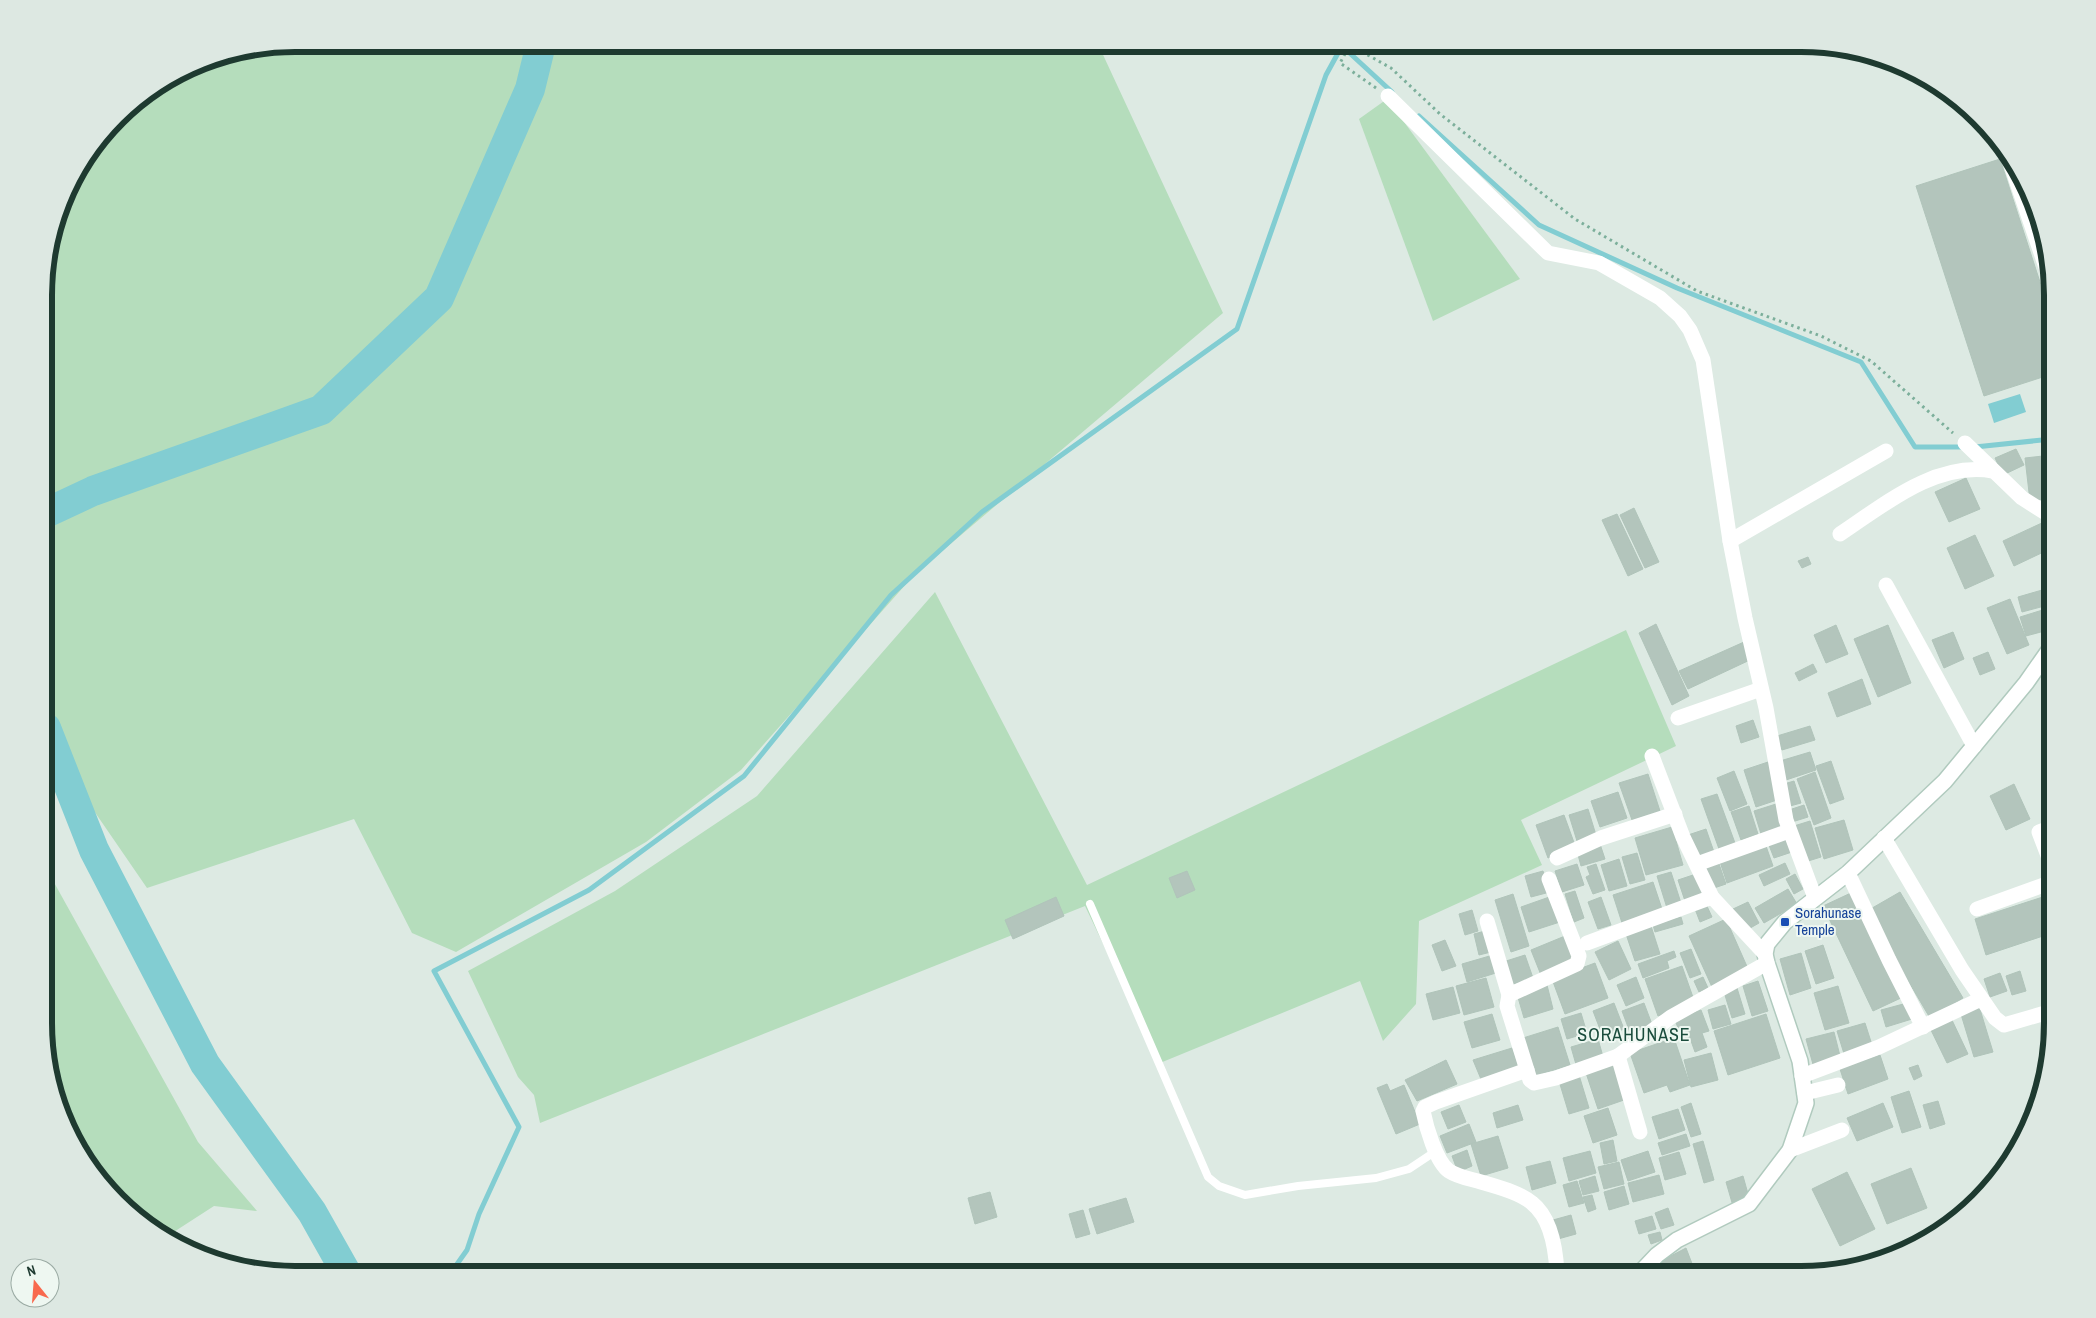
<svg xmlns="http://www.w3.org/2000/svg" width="2096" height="1318" viewBox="0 0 2096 1318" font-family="'Archivo Narrow',sans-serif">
	<rect width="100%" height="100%" fill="#ddeae3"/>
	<!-- green -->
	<g fill="#b5ddbc">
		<polygon points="295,44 1098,44 1223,313 915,574 741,770 646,842 456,952 412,933 354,819 147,888 46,741 46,263 70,184 129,106 199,63"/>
		<polygon points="1387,99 1520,279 1433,321 1359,119"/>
		<polygon points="935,592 1087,885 1626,630 1676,746 1521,820 1542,865 1419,921 1416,1004 1383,1041 1360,981 1160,1063 1085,906 540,1123 534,1095 518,1077 468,971 615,891 757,796"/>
		<polygon points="46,868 198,1142 257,1211 214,1206 166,1237 156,1232 86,1162 57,1104 46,1055"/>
	</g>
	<!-- water -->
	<polygon fill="#82cdd2" points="2020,394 2026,412 1994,423 1988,404"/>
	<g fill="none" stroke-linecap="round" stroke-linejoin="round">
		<!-- stream -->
		<g stroke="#82cdd2" stroke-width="5">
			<polyline points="1342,46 1392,92"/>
			<polyline points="1419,116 1539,225 1677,288 1861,362 1915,447 1964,447"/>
			<polyline points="1975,447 2052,439"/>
			<polyline points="450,1274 467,1250 479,1214 519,1127 434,971 589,890 744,776 891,595 982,512 1237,329 1326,75 1343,44"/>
		</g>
		<!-- river -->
		<g stroke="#82cdd2" stroke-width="30">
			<polyline points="46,513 93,491 321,410 439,298 530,89 541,44"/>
			<polyline points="46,728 94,850 205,1064 312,1212 347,1274"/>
		</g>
	</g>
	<!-- building -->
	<g fill="#b3c5bc" stroke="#b0c4ba">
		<polygon points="2000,159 2052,319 2052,374 1984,396 1916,186"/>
		<polygon points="2016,449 2024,465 2003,475 1995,458"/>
		<polygon points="2052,455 2052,498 2030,501 2025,458"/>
		<polygon points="1966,478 1980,509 1949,522 1935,492"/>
		<polygon points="1634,508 1659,562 1645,568 1620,515"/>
		<polygon points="1617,514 1643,569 1628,576 1602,520"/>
		<polygon points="2044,522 2052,540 2052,548 2014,566 2003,541"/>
		<polygon points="1975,535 1994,576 1965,589 1947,548"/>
		<polygon points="1808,557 1811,564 1802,568 1798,561"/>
		<polygon points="2049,588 2052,604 2022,612 2018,597"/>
		<polygon points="2010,599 2029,645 2007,654 1987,608"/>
		<polygon points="2049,608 2052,629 2026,636 2020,617"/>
		<polygon points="1656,624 1689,696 1672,705 1639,633"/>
		<polygon points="1836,625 1848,654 1826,663 1814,635"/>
		<polygon points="1888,625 1911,683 1878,697 1854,639"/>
		<polygon points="1953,632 1964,659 1944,668 1932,640"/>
		<polygon points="1744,642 1752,659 1688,689 1679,671"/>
		<polygon points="1988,652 1995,669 1980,675 1973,658"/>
		<polygon points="1813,664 1817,672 1799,681 1795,673"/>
		<polygon points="2052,666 2052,685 2045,669"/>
		<polygon points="1862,679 1871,704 1837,717 1828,693"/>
		<polygon points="1753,720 1759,737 1741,743 1736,726"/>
		<polygon points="1810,726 1815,740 1782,750 1777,736"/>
		<polygon points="1810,752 1816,770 1786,780 1780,761"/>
		<polygon points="1831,761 1844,799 1830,804 1816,766"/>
		<polygon points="1768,762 1780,799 1756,807 1744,770"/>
		<polygon points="1734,771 1747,804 1730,811 1717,778"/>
		<polygon points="1815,772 1831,818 1814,825 1797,779"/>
		<polygon points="1648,774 1660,811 1632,820 1619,783"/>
		<polygon points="1794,781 1801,803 1790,806 1784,784"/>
		<polygon points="2014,784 2030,819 2006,830 1990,796"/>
		<polygon points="1618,792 1627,818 1600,827 1591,801"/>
		<polygon points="1717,794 1735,843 1719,849 1701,799"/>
		<polygon points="1776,804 1783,827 1761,834 1754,811"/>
		<polygon points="1804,805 1808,817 1792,822 1789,810"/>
		<polygon points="1749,806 1758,834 1741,840 1731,812"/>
		<polygon points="1588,809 1596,835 1577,841 1569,815"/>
		<polygon points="1564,815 1576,848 1548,858 1536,825"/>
		<polygon points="1844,820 1853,850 1824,859 1815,828"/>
		<polygon points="1810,821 1821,857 1805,862 1794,826"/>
		<polygon points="1672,827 1683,865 1646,875 1635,838"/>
		<polygon points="1706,829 1714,852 1696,859 1688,835"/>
		<polygon points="1785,834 1792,852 1774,858 1767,840"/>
		<polygon points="1600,844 1605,859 1581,866 1577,851"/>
		<polygon points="1766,846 1773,866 1727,883 1720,862"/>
		<polygon points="1637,853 1645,880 1630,884 1622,857"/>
		<polygon points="1619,859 1627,886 1609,891 1601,865"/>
		<polygon points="1718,861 1726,884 1711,889 1703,866"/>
		<polygon points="1785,863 1790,874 1764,886 1759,875"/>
		<polygon points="1577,864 1584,885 1562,892 1555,871"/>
		<polygon points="1596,864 1605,890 1593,894 1586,877 1590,875 1587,867"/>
		<polygon points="1187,871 1195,890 1177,898 1169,878"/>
		<polygon points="1543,871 1550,892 1531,897 1525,876"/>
		<polygon points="1671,872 1681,903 1667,908 1657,876"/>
		<polygon points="1696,874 1703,895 1685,901 1678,880"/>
		<polygon points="1795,874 1803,889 1794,894 1786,879"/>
		<polygon points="1653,882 1663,912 1623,926 1613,895"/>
		<polygon points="1788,889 1797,904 1764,923 1755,908"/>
		<polygon points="1575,891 1584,918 1574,922 1565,894"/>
		<polygon points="1853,892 1903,997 1873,1011 1823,906"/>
		<polygon points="1900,892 1963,998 1930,1018 1867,911"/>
		<polygon points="1513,894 1529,946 1511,952 1495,900"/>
		<polygon points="2052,894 2052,933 1986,955 1975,919"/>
		<polygon points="1555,895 1563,921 1529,932 1521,907"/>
		<polygon points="1056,897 1064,916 1013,939 1005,920"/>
		<polygon points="1601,897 1611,925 1598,929 1588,902"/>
		<polygon points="1748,902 1759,923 1745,931 1733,909"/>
		<polygon points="1706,904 1712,917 1700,922 1695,909"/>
		<polygon points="1472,910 1478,931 1465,935 1459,914"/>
		<polygon points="1681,917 1683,924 1655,932 1653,925"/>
		<polygon points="1726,919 1749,971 1712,987 1689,936"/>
		<polygon points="1651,926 1660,954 1635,961 1626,934"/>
		<polygon points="1485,931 1491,952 1479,955 1474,934"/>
		<polygon points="1565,936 1575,961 1541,975 1531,950"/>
		<polygon points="1445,940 1456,966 1442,971 1432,945"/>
		<polygon points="1618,941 1631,969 1609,980 1595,952"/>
		<polygon points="1823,945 1834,978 1816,984 1805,951"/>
		<polygon points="1691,949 1701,974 1690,978 1680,953"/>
		<polygon points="1674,951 1676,957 1667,961 1669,968 1643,978 1638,964"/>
		<polygon points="1801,953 1811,988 1790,995 1780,959"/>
		<polygon points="1493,955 1499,972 1467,982 1462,964"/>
		<polygon points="1525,955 1533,978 1510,985 1503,962"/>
		<polygon points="1595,963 1608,998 1565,1014 1552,979"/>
		<polygon points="1682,966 1695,1003 1658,1016 1645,979"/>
		<polygon points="2020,971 2026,991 2012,995 2006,976"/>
		<polygon points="2000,973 2007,991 1990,997 1984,979"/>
		<polygon points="1636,977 1644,998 1626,1006 1617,985"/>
		<polygon points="1703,977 1708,988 1699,992 1694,981"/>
		<polygon points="1486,978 1494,1007 1464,1015 1456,986"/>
		<polygon points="1758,981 1768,1011 1752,1016 1743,986"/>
		<polygon points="1547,985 1553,1009 1524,1018 1517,994"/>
		<polygon points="1838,986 1849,1023 1825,1030 1814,993"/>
		<polygon points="1453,987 1460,1013 1433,1020 1426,994"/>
		<polygon points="1737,988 1745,1014 1732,1018 1724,992"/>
		<polygon points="1614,1003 1624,1029 1603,1037 1593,1011"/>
		<polygon points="1644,1003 1653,1027 1631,1035 1622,1011"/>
		<polygon points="1907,1003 1912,1019 1886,1027 1881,1010"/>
		<polygon points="1725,1005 1731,1024 1713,1029 1708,1010"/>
		<polygon points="1979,1006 1993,1052 1974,1057 1960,1011"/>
		<polygon points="1701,1010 1709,1031 1702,1033 1707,1047 1695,1052 1690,1038 1683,1041 1675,1020"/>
		<polygon points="1581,1013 1587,1033 1567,1039 1561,1019"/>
		<polygon points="1492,1014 1500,1040 1472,1048 1464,1022"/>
		<polygon points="1766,1014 1780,1058 1728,1075 1714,1031"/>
		<polygon points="1951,1018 1968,1054 1947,1063 1930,1028"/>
		<polygon points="1865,1023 1873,1048 1845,1057 1837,1031"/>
		<polygon points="1558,1027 1570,1065 1534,1076 1523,1038"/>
		<polygon points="1834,1032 1841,1060 1814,1068 1806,1039"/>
		<polygon points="1674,1038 1690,1085 1670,1092 1667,1085 1644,1093 1630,1053"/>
		<polygon points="1598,1039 1604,1060 1577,1068 1571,1047"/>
		<polygon points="1512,1048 1520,1071 1483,1084 1473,1060"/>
		<polygon points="1711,1053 1718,1080 1691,1087 1684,1060"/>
		<polygon points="1880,1055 1888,1079 1848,1094 1840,1069"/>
		<polygon points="1446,1060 1457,1084 1417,1101 1405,1080"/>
		<polygon points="1612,1061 1624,1100 1598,1109 1585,1070"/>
		<polygon points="1918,1065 1922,1076 1914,1080 1909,1068"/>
		<polygon points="1579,1075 1589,1108 1569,1114 1559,1081"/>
		<polygon points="1387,1084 1390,1091 1404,1085 1420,1124 1396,1134 1377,1088"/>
		<polygon points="1909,1091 1921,1127 1902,1133 1891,1097"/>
		<polygon points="1938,1101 1945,1124 1930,1129 1923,1105"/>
		<polygon points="1691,1103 1701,1134 1691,1137 1681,1107"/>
		<polygon points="1883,1103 1893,1127 1857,1141 1847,1118"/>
		<polygon points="1459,1105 1466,1122 1448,1129 1441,1112"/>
		<polygon points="1518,1105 1523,1120 1497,1128 1493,1113"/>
		<polygon points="1608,1108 1617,1135 1593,1143 1584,1116"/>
		<polygon points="1678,1109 1685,1130 1659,1139 1652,1117"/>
		<polygon points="1469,1124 1476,1142 1447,1153 1440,1136"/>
		<polygon points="1686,1134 1690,1146 1662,1155 1658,1143"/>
		<polygon points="1498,1136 1508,1168 1481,1176 1471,1144"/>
		<polygon points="1613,1140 1617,1161 1604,1164 1600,1143"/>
		<polygon points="1703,1141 1714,1180 1704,1183 1693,1144"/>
		<polygon points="1467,1150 1472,1166 1458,1172 1452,1156"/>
		<polygon points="1590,1151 1596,1173 1569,1181 1563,1158"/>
		<polygon points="1648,1151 1655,1172 1628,1181 1621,1160"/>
		<polygon points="1679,1152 1686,1174 1665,1180 1659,1158"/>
		<polygon points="1550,1161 1556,1183 1532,1190 1526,1167"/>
		<polygon points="1619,1162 1624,1184 1604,1189 1598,1167"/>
		<polygon points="1911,1168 1927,1208 1887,1224 1871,1184"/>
		<polygon points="1847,1172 1875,1229 1840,1246 1812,1189"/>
		<polygon points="1659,1175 1664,1194 1633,1202 1628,1183"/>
		<polygon points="1595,1176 1599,1191 1583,1195 1579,1181"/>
		<polygon points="1743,1176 1750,1201 1733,1206 1726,1182"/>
		<polygon points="1577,1181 1584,1203 1569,1207 1563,1185"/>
		<polygon points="1624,1186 1629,1204 1609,1210 1604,1192"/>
		<polygon points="990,1192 997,1217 975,1224 968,1198"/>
		<polygon points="1592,1195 1596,1209 1588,1212 1583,1197"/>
		<polygon points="1126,1198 1134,1222 1097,1234 1089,1209"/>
		<polygon points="1668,1208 1674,1225 1661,1229 1655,1213"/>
		<polygon points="1083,1210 1090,1234 1076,1238 1069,1214"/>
		<polygon points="1571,1215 1576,1234 1558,1239 1553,1220"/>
		<polygon points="1652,1216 1656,1229 1639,1234 1635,1221"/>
		<polygon points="1660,1232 1662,1240 1651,1244 1648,1235"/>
		<polygon points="1686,1248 1696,1274 1660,1274 1658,1269 1665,1259"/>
	</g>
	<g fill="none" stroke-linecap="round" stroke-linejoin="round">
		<defs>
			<polyline id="secondary" points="1639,1274 1657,1255 1677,1240 1749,1204 1790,1150 1806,1103 1800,1061 1767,963 1765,954 1767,944 1785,922 1848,873 1945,781 2026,683 2052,646"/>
		</defs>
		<!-- secondary casing -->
		<use href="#secondary" stroke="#b0cabe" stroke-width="18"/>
		<!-- path -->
		<polyline stroke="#7caf9b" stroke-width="3" stroke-dasharray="2.5 4" stroke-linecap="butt" points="1376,88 1340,63 1350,45 1391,68 1440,114 1575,219 1697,291 1821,336 1871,361 1953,433"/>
		<!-- lane -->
		<polyline stroke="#fff" stroke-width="8" points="1090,904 1208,1177 1219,1186 1245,1195 1298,1186 1376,1178 1409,1169 1436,1151"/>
		<!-- street -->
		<g stroke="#fff" stroke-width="15">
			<polyline points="1388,96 1548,253 1599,263 1660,298 1680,316 1690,330 1703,360 1730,541 1745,618 1766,708 1786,820 1815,898"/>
			<polyline points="2008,156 2052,285"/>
			<polyline points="1965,443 2022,498 2052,517"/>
			<path d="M1840 534C1885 504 1936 461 1993 471"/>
			<polyline points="1730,541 1886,451"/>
			<polyline points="1886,585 1974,746"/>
			<polyline points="1678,718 1761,689"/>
			<polyline points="1652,756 1683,837 1712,897 1765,954"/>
			<polyline points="2052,827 2039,832 2052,866"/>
			<polyline points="1884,838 1962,970 1995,1018 2004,1025 2052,1011"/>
			<polyline points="1557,858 1601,838 1675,814"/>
			<polyline points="1697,864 1789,831"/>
			<polyline points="1848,873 1889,960 1923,1027"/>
			<polyline points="1549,879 1579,956 1577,964 1509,995 1507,1006 1527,1070 1530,1080 1534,1083 1556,1078 1618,1056 1671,1017 1767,963"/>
			<polyline points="1977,909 2052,882"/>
			<polyline points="1487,921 1509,995"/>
			<polyline points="1587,943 1712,897"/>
			<polyline points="1618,1056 1640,1132"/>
			<path d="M1527 1070 1436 1102 1425 1107 1423 1111C1426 1126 1436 1162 1449 1171 1458 1177 1471 1179 1481 1182 1497 1187 1519 1192 1532 1203 1551 1218 1556 1251 1557 1274"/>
			<polyline points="1802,1076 1879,1047 1981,999"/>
			<polyline points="1805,1093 1838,1085"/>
			<polyline points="1790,1150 1842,1130"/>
		</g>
		<!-- secondary -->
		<use href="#secondary" stroke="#fff" stroke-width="15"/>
	</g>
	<!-- markers -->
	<rect fill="#1a4fb4" stroke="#eef7f1" stroke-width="2" x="1780" y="917" width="10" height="10" rx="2.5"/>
	<g text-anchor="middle" stroke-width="4" stroke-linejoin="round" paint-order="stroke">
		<!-- transit labels -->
		<g font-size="15" fill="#164399" stroke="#eef7f1" text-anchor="start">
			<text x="1795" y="918">Sorahunase<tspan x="1795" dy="17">Temple</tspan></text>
		</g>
		<!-- quarter labels -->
		<g font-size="18" letter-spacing="1" fill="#1a4c3c" stroke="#eef7f1">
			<text x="1634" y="1041">SORAHUNASE</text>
		</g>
	</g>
	<!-- crop -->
	<path d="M0 0H2096V1318H0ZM295 52H1801A243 243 0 0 1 2044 295V1023A243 243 0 0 1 1801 1266H295A243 243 0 0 1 52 1023V295A243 243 0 0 1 295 52Z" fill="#dde8e2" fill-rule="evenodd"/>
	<path fill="none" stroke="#1e3a30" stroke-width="6" d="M295 52H1801A243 243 0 0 1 2044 295V1023A243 243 0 0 1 1801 1266H295A243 243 0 0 1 52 1023V295A243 243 0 0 1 295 52Z"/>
	<!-- north arrow -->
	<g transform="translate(35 1283) rotate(343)"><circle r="24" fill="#eef7f1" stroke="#9baba4"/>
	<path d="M0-4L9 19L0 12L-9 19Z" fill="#f8694e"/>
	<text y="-8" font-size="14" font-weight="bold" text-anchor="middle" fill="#1e3a30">N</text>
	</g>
</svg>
